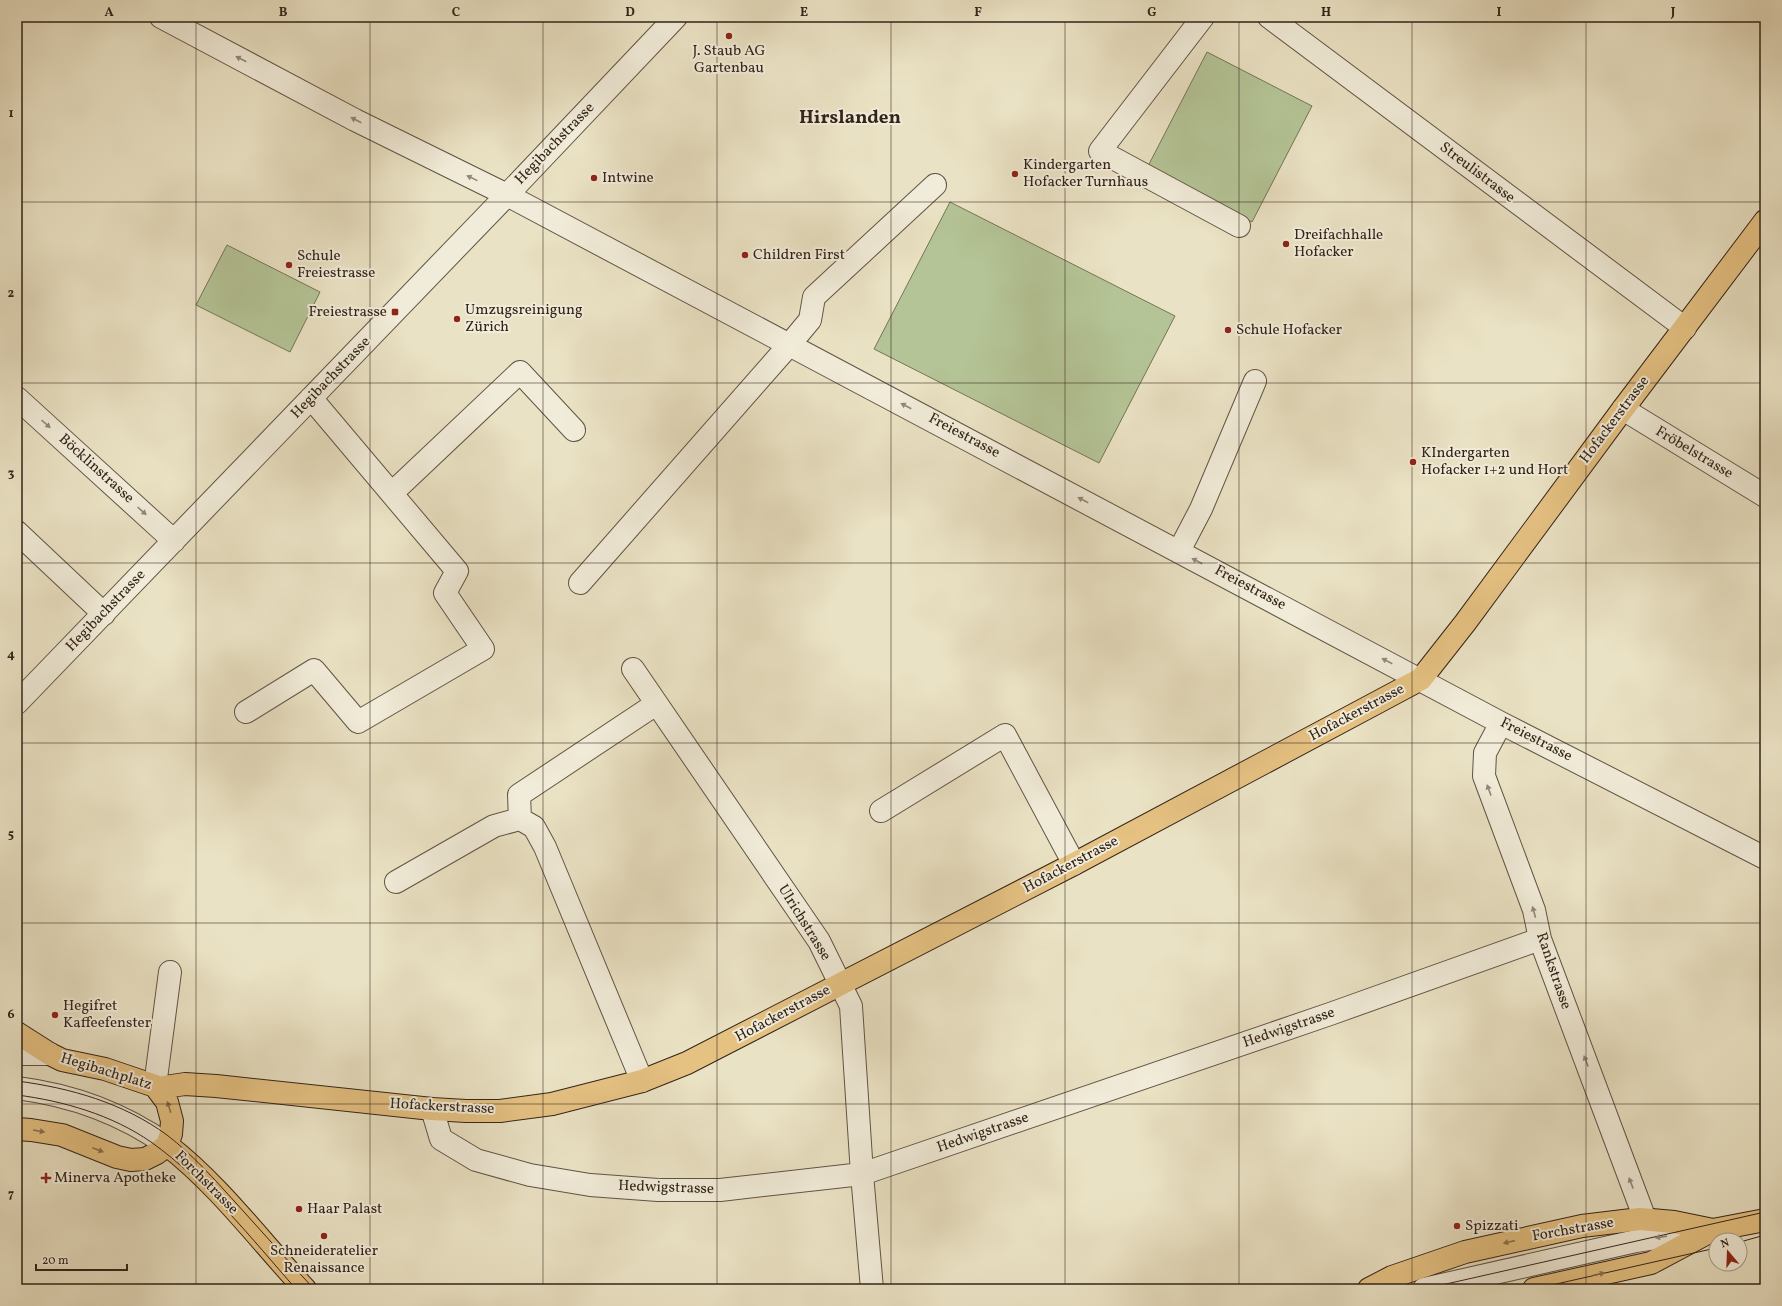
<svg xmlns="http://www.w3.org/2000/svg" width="1782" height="1306" viewBox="0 0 1782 1306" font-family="Vollkorn,serif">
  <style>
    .green { fill: #b4c496; stroke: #747458 }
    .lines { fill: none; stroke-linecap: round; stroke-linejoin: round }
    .minor-casing { stroke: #615344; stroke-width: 24 }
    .major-casing { stroke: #332319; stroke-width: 24 }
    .minor { stroke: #f1ecd9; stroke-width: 22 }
    .major { stroke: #e5c182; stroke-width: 22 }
    .tram { stroke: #332319; stroke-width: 1 }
    .oneway { fill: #928879 }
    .oneway2 { fill: #8c724e }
    .grid { fill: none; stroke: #332319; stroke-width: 1; stroke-opacity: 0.55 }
    .poi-dot { fill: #8f2418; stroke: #f1ecd9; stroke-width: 1.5 }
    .labels { text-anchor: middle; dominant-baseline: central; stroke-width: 4; stroke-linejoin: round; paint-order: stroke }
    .poi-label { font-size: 15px; fill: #332319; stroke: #f1ecd9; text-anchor: start }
    .street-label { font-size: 15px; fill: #332319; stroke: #f1ecd9 }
    .district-label { font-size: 19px; font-weight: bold; fill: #332319; stroke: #f1ecd9 }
    .neatline { fill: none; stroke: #332319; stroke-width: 1.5 }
    .grid-label { font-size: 13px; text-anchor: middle; font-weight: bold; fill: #332319 }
  </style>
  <rect width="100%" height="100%" fill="#eae2c4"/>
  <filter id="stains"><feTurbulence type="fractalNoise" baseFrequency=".005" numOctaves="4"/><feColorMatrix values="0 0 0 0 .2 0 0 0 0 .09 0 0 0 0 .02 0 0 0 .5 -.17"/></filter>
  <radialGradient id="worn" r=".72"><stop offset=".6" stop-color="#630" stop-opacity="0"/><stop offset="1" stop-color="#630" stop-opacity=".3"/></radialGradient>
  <!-- green -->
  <path class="green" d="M1207,52L1312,106L1252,222L1147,168Z
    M950,202L1175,316L1099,463L874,349Z
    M227,245L320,292L290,352L196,305Z"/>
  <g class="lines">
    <defs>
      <path id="minor" d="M161,17L355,120L507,195L1501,723L1765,858
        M1203,17L1100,151L1239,226
        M1269,17L1685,328
        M17,398L174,541
        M1623,409L1765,496
        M392,493L520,372L574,430
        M17,532L104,614
        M1179,551L1201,509L1255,381
        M580,583L790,344L810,320L814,297L935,185
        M633,669L819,941L851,1006L862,1174L872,1289
        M17,703L507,195L676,17
        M246,712L314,670L358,722L483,649L445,593L457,571L311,398
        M1501,723L1485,753L1484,776L1534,910L1540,939L1645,1219
        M881,811L1005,735L1074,864
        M520,819L519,795L656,704
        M396,882L494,826L520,819L534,827L545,847L642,1081
        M17,1054H50
        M155,1086L170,972
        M17,1088C72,1095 122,1113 167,1145
        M432,1109L441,1139L476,1160L530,1175L590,1185L658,1190H720L862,1174L1330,1014L1540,939
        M1424,1289L1636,1241L1710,1230"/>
      <path id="major" d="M17,1033L50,1054L62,1060L105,1069L155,1086L167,1102L172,1121L171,1134L167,1145L157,1153L145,1159L131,1160L117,1157L62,1135L31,1130L17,1129
        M158,1088L185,1084L216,1086L432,1109L466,1111H500L552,1104L642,1081L687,1063L1074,864L1378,702L1421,679L1465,623L1623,409L1765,221
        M167,1145C218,1184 261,1242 305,1289
        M1369,1289L1392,1277L1465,1252L1582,1226L1640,1219L1674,1222L1713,1230
        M1534,1289L1651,1263L1713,1230L1765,1220"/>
    </defs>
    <!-- minor casing -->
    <use href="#minor" class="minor-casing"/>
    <!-- major casing -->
    <use href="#major" class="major-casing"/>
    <!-- minor -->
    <use href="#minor" class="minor"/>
    <!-- major -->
    <use href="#major" class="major"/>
    <!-- tram -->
    <path class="tram" d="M17,1081C71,1088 123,1103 167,1135C193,1155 214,1179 236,1203C262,1232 288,1261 314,1289
      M17,1095C64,1101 112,1115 151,1142C207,1182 251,1238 296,1289
      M1740,1242L1765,1235
      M1424,1289L1765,1212
      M1534,1289L1716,1248"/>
  </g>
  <!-- one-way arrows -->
  <defs><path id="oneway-solid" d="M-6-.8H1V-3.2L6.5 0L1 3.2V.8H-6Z"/></defs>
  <g class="oneway">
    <use href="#oneway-solid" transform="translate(241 59) rotate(-153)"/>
    <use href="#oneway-solid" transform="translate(356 120) rotate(-153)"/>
    <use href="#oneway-solid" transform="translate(472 178) rotate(-154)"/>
    <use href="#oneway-solid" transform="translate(906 406) rotate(-152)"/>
    <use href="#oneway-solid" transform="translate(46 424) rotate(42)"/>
    <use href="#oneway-solid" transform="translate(1083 500) rotate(-152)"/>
    <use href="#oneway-solid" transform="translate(142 511) rotate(42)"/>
    <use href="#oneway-solid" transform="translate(1197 561) rotate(-152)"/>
    <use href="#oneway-solid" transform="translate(1387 661) rotate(-152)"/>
    <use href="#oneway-solid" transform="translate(1489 790) rotate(-110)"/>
    <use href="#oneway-solid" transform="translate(1534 912) rotate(-105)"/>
    <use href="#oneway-solid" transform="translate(1586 1061) rotate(-111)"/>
    <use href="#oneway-solid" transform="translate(1631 1183) rotate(-111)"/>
    <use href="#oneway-solid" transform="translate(1661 1237) rotate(172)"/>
  </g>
  <g class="oneway2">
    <use href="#oneway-solid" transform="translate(169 1107) rotate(-107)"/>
    <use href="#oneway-solid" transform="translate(39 1131) rotate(10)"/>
    <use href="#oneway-solid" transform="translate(98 1150) rotate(21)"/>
    <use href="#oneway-solid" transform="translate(1509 1242) rotate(167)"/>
    <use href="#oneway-solid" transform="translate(1599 1274) rotate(-13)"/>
  </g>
  <!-- grid -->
  <path class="grid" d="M196,17V1289M370,17V1289M543,17V1289M717,17V1289M891,17V1289M1065,17V1289M1239,17V1289M1412,17V1289M1586,17V1289M17,202H1765M17,383H1765M17,563H1765M17,743H1765M17,923H1765M17,1104H1765"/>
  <!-- markers -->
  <g class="poi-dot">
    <circle cx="729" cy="36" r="4"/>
    <circle cx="1015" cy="174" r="4"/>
    <circle cx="594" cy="178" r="4"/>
    <circle cx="1286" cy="244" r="4"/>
    <circle cx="745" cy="255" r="4"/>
    <circle cx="289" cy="265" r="4"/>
    <rect x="391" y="308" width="8" height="8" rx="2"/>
    <circle cx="457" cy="319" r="4"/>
    <circle cx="1228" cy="330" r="4"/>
    <circle cx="1413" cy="462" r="4"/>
    <circle cx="55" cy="1015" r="4"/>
    <path d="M44 1172h4v4h4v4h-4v4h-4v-4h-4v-4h4z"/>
    <circle cx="299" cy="1209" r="4"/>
    <circle cx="1457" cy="1226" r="4"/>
    <circle cx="324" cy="1236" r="4"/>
  </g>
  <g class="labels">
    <!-- poi labels -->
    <g class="poi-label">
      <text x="729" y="51" text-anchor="middle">J. Staub AG<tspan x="729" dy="17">Gartenbau</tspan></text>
      <text x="1023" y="165">Kindergarten<tspan x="1023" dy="17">Hofacker Turnhaus</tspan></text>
      <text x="602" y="178">Intwine</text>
      <text x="1294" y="235">Dreifachhalle<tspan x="1294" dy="17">Hofacker</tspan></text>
      <text x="753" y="255">Children First</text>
      <text x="297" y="256">Schule<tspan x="297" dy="17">Freiestrasse</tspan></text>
      <text x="465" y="310">Umzugsreinigung<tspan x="465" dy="17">Zürich</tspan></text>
      <text x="387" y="312" text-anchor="end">Freiestrasse</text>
      <text x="1236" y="330">Schule Hofacker</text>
      <text x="1421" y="453">KIndergarten<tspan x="1421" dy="17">Hofacker 1+2 und Hort</tspan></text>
      <text x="63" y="1006">Hegifret<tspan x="63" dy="17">Kaffeefenster</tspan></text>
      <text x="54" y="1178">Minerva Apotheke</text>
      <text x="307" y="1209">Haar Palast</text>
      <text x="1465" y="1226">Spizzati</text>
      <text x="324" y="1251" text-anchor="middle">Schneideratelier<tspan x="324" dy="17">Renaissance</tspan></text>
    </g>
    <!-- street labels -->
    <g class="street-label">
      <text transform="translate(555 144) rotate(-46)">Hegibachstrasse</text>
      <text transform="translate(1477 173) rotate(37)">Streulistrasse</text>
      <text transform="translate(331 378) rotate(-46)">Hegibachstrasse</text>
      <text transform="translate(1615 420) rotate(-53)">Hofackerstrasse</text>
      <text transform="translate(964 436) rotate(28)">Freiestrasse</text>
      <text transform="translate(1694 453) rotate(31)">Fröbelstrasse</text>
      <text transform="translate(96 469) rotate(42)">Böcklinstrasse</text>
      <text transform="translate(1250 588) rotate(28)">Freiestrasse</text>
      <text transform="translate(106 611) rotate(-46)">Hegibachstrasse</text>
      <text transform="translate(1357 713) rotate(-28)">Hofackerstrasse</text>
      <text transform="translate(1536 740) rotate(27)">Freiestrasse</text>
      <text transform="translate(1071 865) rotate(-28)">Hofackerstrasse</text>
      <text transform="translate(804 923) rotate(58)">Ulrichstrasse</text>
      <text transform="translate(1553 971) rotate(71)">Rankstrasse</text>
      <text transform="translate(783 1014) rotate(-28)">Hofackerstrasse</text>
      <text transform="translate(1289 1028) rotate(-19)">Hedwigstrasse</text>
      <text transform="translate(106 1072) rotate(17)">Hegibachplatz</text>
      <text transform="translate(442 1107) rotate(3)">Hofackerstrasse</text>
      <text transform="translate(983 1133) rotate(-19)">Hedwigstrasse</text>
      <text transform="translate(206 1183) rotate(45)">Forchstrasse</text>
      <text transform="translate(666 1188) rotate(2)">Hedwigstrasse</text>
      <text transform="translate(1573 1230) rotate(-10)">Forchstrasse</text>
    </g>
    <!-- district labels -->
    <g class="district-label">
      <text x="850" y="118">Hirslanden</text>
    </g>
  </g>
  <!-- margin -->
  <rect width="1782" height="1306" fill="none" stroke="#eae2c4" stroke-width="44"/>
  <!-- north arrow -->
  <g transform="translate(1728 1252) rotate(341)"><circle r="19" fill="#f1ecd9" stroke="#a59c8c"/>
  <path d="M0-3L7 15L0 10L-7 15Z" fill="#8f2418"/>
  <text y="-6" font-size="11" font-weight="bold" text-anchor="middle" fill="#332319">N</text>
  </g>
  <!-- scale -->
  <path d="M36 1264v6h91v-6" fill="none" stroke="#332319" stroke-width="2"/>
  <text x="42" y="1264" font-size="12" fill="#332319" stroke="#f1ecd9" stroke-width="3" paint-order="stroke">20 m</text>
  <rect x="22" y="22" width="1738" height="1262" class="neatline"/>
  <g class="grid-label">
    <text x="109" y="16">A</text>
    <text x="283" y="16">B</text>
    <text x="456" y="16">C</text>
    <text x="630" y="16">D</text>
    <text x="804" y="16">E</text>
    <text x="978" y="16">F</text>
    <text x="1152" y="16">G</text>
    <text x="1326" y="16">H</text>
    <text x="1499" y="16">I</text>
    <text x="1673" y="16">J</text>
    <text x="11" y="117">1</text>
    <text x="11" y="297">2</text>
    <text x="11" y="477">3</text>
    <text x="11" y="658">4</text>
    <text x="11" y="838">5</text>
    <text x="11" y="1018">6</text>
    <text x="11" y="1198">7</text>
  </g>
  <rect width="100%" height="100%" filter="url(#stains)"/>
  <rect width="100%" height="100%" fill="url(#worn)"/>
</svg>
